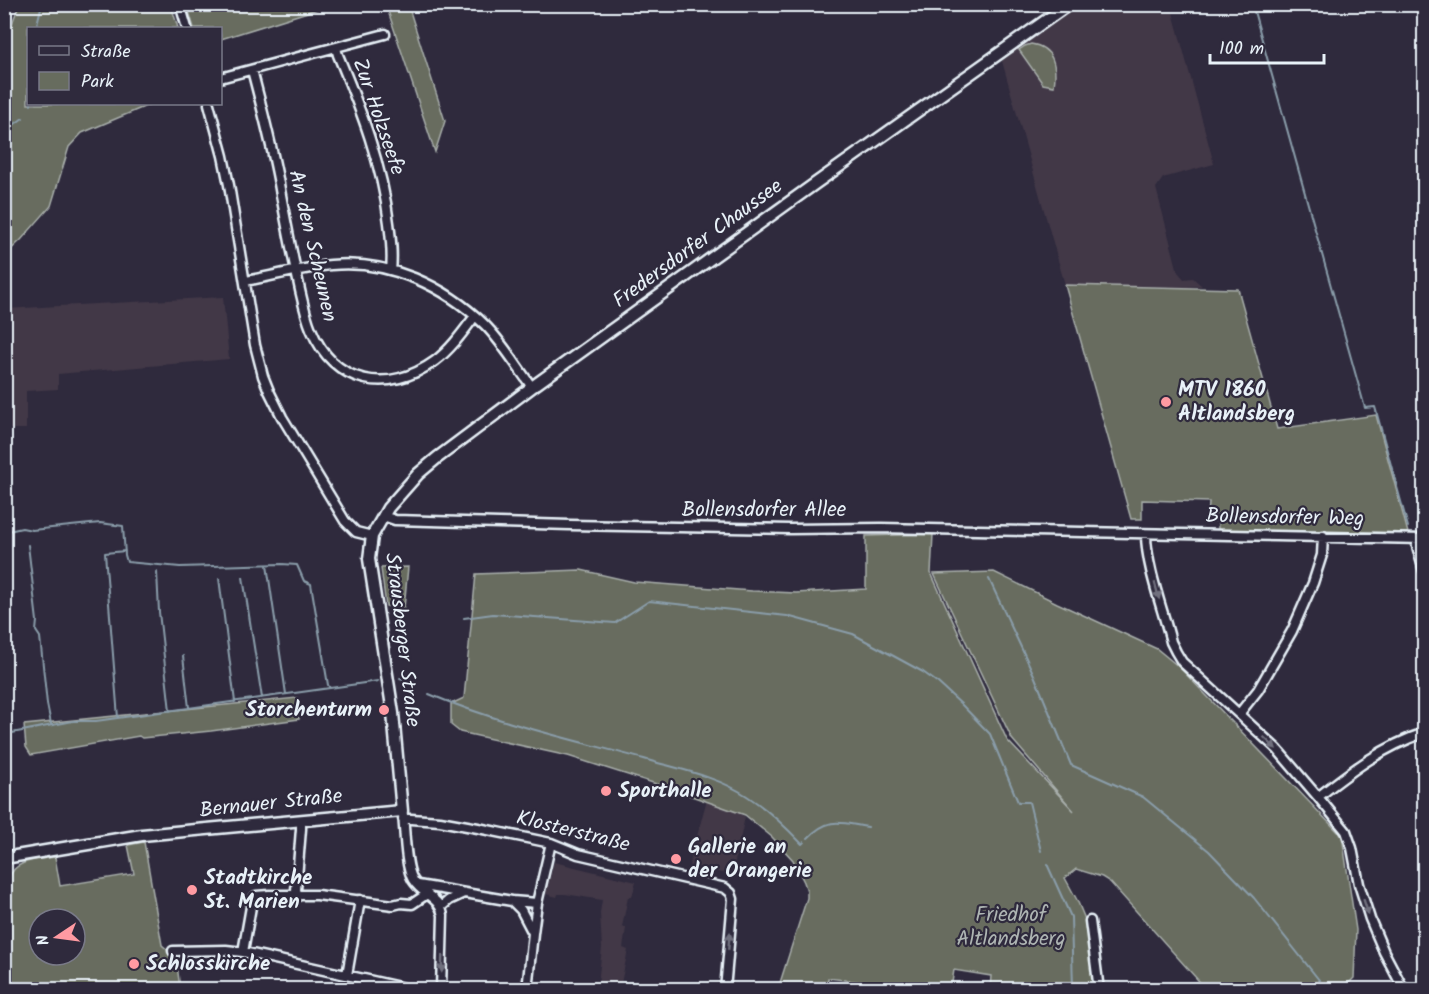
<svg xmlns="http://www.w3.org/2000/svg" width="1429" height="994" viewBox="0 0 1429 994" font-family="Kalam,sans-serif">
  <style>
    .built { fill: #423847 }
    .green { fill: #676c5e; stroke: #a8aeab; stroke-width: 1.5; fill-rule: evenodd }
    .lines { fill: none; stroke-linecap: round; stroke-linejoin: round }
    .stream { stroke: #8a9daa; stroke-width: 2 }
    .minor-casing { stroke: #e8f1f8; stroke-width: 13 }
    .major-casing { stroke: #e8f1f8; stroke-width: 15 }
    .minor { stroke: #2f2a3d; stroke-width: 8 }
    .major { stroke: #2f2a3d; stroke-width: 10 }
    .oneway { fill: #70707e }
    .poi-dot { fill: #ff9aa2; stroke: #2f2a3d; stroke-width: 2 }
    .labels { text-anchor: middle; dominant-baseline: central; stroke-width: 4.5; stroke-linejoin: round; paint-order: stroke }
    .street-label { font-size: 21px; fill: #e8f1f8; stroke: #2f2a3d }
    .poi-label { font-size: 21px; font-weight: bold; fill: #e8f1f8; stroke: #2f2a3d; text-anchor: start }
    .park-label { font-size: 21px; fill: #aeb5b3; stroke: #2f2a3d }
  </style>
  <rect width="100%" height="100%" fill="#2f2a3d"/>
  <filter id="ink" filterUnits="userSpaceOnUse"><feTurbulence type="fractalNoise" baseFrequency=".0167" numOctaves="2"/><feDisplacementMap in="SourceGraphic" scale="12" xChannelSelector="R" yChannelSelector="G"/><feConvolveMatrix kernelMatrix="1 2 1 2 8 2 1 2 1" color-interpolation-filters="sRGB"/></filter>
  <g filter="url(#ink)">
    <!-- built -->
    <path class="built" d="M1076,5H1171L1214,164L1163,178L1156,188L1178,272L1184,279L1193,278L1202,286L1173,288L1065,285L1002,61Z
      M223,297L229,359L58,374V389L26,391V429H5V309Z
      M707,799L723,803L745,817L732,875L689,866Z
      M554,862L636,882L632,897H628L622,927L626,928L623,948L628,950L620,988L598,984L602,948L600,913L602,900L565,894H558L557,897L546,894Z"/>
    <!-- green -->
    <path class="green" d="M19,5H171L178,28H28V104H151L82,133L69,147L51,206L21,240L5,255V42Z
      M187,5V4L330,5L221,39L220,28H194Z
      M386,5H408L445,121L435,152Z
      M1031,44C1054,47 1057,67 1054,86L1043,84L1019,50L1025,46Z
      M1065,285L1238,289L1277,429L1376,415L1408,533L1218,530V521L1208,520L1209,502L1142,500V519H1131Z
      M933,534L931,573L1007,740L1074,811L1012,739L934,574L994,572L1057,603L1157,649L1179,667L1342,836L1356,930L1354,978L1343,989H1206L1110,882L1102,877L1076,869L1065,878L1077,900L1087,924L1096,989H990L991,976L954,970L951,989H899L861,982L828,978L826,989H778L807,898V891L804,882L793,860L772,837L745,815L669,788L568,756L460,732L451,725V704L464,698L476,574L581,570L634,582L752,591L796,593L866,589V536Z
      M408,567L404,608L386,606L381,568Z
      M297,698L299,719L211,731L142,738L139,736L31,755L26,747L24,725Z
      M144,842L162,945L176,957L180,989L5,990L9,879C14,859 38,860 55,857L60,886L134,874L128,845ZM39,919H75V955H39Z"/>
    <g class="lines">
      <!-- stream -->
      <path class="stream" d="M1252,4L1365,408L1375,407L1408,527
        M36,28L42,4
        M31,105V104
        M4,132L23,118
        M4,532L22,528L32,530L100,523L123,526L125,555L127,562L180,567L282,564L297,565L304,581L311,584L328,685L330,688L378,681
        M28,545L37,621L36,631L40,637L47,704L51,724
        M267,565L286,694
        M157,572L159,612L170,711
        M243,577L262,698
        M219,578L235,702
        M989,579L1034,675L1071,765L1143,797L1209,851L1254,898L1327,990
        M464,618L493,614L615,623L649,601L787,616L853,634L923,672L938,683L961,704L990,734L1018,802H1029L1041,851
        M183,656L189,708
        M400,678L416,683
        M429,694C498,723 571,739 644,759C678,769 717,776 747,796C767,809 786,827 802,844L804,842
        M118,718L105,553L125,551
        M4,731L12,733L73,721H96L330,688
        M808,838C829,816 841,823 868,827
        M1047,864L1071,917L1073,988"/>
      <defs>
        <path id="minor" d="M180,4L187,28
          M336,48L338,55C361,110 382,164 389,223C391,239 393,254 391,270
          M252,70C263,112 274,153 281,195C287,227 293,258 300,290C303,303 306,317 311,329C334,385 388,395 435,361C451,349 463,332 475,316
          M220,78L385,34
          M209,104L223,156L229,185L255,345L263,376L269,391L282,417L345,521L356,532L372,536
          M245,281C273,276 302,268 331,265C388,259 445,286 485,325C503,343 517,367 532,387
          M383,516L395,520L570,525L790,529L881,528L1424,539
          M1146,534C1146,566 1163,610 1171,642L1176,652L1182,662L1277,749L1318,797L1346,831L1352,848L1359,884L1370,919L1384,952L1404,990
          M1417,539V546L1424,571
          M1239,714L1258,690L1292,631L1313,583L1322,555L1323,536
          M1318,797C1351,771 1384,746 1424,733
          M403,815C405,832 405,866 413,880C423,896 439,896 443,915L441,990
          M403,819H411L440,821L478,828L551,843L578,854L725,888L731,893L733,899L725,990
          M418,885L512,901L521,910L533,933L527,990
          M298,896L296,890L301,829V821
          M512,901L537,903
          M441,907L449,900L464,893
          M1090,921L1099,990
          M533,933L537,903L551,843
          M173,951L226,950L243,952L413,990
          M243,952L252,901L256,896L269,895H317L393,905L401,903L412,904L427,894
          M347,975L360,900"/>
        <path id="major" d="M4,858L142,835L402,811L393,713L369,559L372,536L388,508L418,474L437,458L532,387L816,183L1069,4"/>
      </defs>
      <!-- minor casing -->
      <use href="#minor" class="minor-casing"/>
      <!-- major casing -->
      <use href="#major" class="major-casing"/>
      <!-- minor -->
      <use href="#minor" class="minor"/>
      <!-- major -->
      <use href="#major" class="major"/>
    </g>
    <!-- one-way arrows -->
    <defs><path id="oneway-solid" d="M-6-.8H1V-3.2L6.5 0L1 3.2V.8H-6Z" transform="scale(1.5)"/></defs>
    <g class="oneway">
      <use href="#oneway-solid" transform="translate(1157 591) rotate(75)"/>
      <use href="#oneway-solid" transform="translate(1270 743) rotate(44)"/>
      <use href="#oneway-solid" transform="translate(1366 907) rotate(72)"/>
      <use href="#oneway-solid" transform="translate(729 941) rotate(-85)"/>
      <use href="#oneway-solid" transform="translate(442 964) rotate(92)"/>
    </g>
  </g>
  <!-- markers -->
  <g class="poi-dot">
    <circle cx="1166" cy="402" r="6"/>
    <circle cx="384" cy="710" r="6"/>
    <circle cx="606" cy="791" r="6"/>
    <circle cx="676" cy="859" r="6"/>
    <circle cx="192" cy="890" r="6"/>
    <circle cx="134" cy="964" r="6"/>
  </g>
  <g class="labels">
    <!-- street labels -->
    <g class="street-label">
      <text transform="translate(378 117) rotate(71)">Zur Holzseefe</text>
      <text transform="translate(698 244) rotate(-36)">Fredersdorfer Chaussee</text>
      <text transform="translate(312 246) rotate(77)">An den Scheunen</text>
      <text x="764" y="510">Bollensdorfer Allee</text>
      <text transform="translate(1285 518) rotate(1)">Bollensdorfer Weg</text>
      <text transform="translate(402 640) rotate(83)">Strausberger Straße</text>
      <text transform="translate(271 804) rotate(-6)">Bernauer Straße</text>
      <text transform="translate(573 832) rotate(14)">Klosterstraße</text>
    </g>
    <!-- poi labels -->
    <g class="poi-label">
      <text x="1178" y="390">MTV 1860<tspan x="1178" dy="24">Altlandsberg</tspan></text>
      <text x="372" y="710" text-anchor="end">Storchenturm</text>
      <text x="618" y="791">Sporthalle</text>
      <text x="688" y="847">Gallerie an<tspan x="688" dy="24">der Orangerie</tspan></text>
      <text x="204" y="878">Stadtkirche<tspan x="204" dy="24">St. Marien</tspan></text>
      <text x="146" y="964">Schlosskirche</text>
    </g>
    <!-- park labels -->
    <g class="park-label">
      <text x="1011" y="915">Friedhof<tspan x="1011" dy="24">Altlandsberg</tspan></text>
    </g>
  </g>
  <!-- margin -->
  <rect width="1429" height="994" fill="none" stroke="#2f2a3d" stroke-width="24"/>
  <rect x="12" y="12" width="1405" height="970" fill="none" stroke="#e8f1f8" stroke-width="2" filter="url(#ink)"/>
  <!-- legend -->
  <rect x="27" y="27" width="195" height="78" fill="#2f2a3d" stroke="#797a88" stroke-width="1.5"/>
  <rect x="39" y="46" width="30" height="9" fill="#2f2a3d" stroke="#797a88" stroke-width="1.5"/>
  <text x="81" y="57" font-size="18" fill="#e8f1f8">Straße</text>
  <rect x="39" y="72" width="30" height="18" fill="#676c5e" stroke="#797a88" stroke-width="1.5"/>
  <text x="81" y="87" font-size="18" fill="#e8f1f8">Park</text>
  <!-- north arrow -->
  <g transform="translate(57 937) rotate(257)"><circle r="28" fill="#2f2a3d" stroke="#797a88" stroke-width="1.5"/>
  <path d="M0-4.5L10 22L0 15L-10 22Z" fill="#ff9aa2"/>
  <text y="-9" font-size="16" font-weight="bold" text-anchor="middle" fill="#e8f1f8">N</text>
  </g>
  <!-- scale -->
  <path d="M1210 54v9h114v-9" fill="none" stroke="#e8f1f8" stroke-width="3"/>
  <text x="1219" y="54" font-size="18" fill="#e8f1f8" stroke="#2f2a3d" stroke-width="4.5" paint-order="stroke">100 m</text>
</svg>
